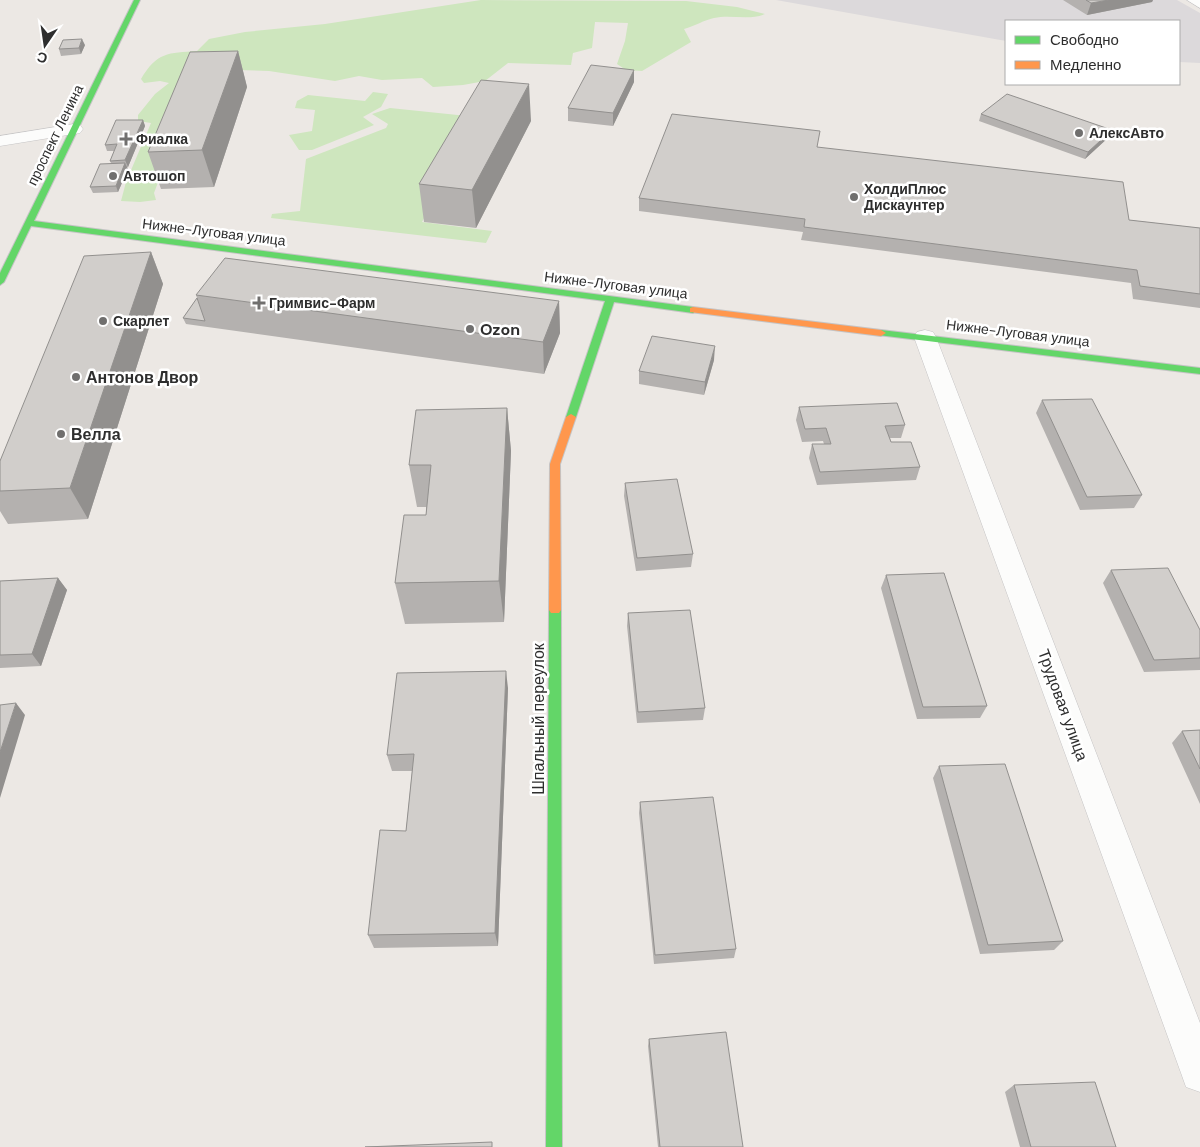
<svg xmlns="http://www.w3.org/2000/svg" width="1200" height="1147" viewBox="0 0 1200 1147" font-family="'DM Sans',sans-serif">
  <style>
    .industrial { fill: #dcd9db }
    .green { fill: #cee6be }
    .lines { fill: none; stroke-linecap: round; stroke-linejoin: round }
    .street-casing { stroke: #c5c4c5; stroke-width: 1 }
    .fast-casing { stroke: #c5c4c5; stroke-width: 2 }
    .slow-casing { stroke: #c5c4c5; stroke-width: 2 }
    .street { fill: #fcfcfb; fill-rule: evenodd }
    .fast { fill: #63d668; fill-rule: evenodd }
    .slow { fill: #ff974d; fill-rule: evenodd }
    .wall { fill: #b4b1af }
    .shaded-wall { fill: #92908e }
    .building { fill: #d1cecb; stroke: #92908e }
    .poi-dot { fill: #706f6e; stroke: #fff; stroke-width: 2 }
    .labels { text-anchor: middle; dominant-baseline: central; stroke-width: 5; stroke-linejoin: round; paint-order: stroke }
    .far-poi-label { font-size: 14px; font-weight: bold; fill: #2e2e2e; stroke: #fff; text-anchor: start }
    .far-street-label { font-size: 14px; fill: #2e2e2e; stroke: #fff }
    .poi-label { font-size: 16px; font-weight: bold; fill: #2e2e2e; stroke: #fff; text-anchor: start }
    .street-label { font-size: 16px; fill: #2e2e2e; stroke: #fff }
  </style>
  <rect width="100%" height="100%" fill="#ece8e4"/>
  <!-- industrial -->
  <path class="industrial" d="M776,0H1177L1200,13V63L1179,62V21H1006V41Z"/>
  <!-- green -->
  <path class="green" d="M481,0L686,1L737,7L765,14C748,21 731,14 714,18C704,20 695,26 684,29L691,42L642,71L626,70L617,64L625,41L628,23L595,22L592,48L573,53L571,65L508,63L485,81L463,85L433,87L422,78L382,80L359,76L335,81L269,71L237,70L188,103L154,193L156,200L140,202L121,201L126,182L151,123L138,121V115L155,94L169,83L160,81L144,83L141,79C157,52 168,53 197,51L209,39L245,32L325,24Z
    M373,92L388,94L381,107L363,117L374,125L312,150H299L289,135L312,131L315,110L295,108L297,101L308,95L365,101Z
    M390,108L477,117L422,222L492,231L486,243L271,218L272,214L300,211L306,159L386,128L388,124L372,114Z"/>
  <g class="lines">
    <defs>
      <path id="street" d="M1187,0H1200V8Z
        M74,124L80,125L83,129L80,133L0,146V136Z
        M925,330L933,332L936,337L1200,1023V1092L1186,1087L1181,1073L914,337L917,332Z"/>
      <path id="fast" d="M134,0H140L34,221L693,307L697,310L693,313L614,302L576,417L571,420L566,417L605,301L31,226L4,282L0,285V273Z
        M881,330L1200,368V374L878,335L876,333Z
        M555,605L559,607L561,610L562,1147H546L549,610L551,607Z"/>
      <path id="slow" d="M693,307L881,330L886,333L881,336L690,312V308Z
        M571,414L576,417L560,464L561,610L559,613H551L549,610L550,464L566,417Z"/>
    </defs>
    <!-- street casing -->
    <use href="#street" class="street-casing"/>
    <!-- fast casing -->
    <use href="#fast" class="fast-casing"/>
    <!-- slow casing -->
    <use href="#slow" class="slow-casing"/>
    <!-- street -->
    <use href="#street" class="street"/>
    <!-- fast -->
    <use href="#fast" class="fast"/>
    <!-- slow -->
    <use href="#slow" class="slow"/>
  </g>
  <!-- wall -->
  <path class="wall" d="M1063,0H1153L1152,2L1087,15Z
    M85,45L81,54L61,56L59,49Z
    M238,51L247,87L214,187L161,189L148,152Z
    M634,70V82L613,126L568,121V108Z
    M981,114L1112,130L1110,136L1085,159L979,121Z
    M143,120L145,126L128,167H127L128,169L118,192L93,193L90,187L111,163L110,161L114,151H107L105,145Z
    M531,121L476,228L424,222L419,184Z
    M817,147L1129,220L1200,228V308L1133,299L1131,283L801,240L803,232L639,211V198Z
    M151,252L163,284L88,519L8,524L0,511V461Z
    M196,295L559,301L560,333L544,374L186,324L183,318L197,298Z
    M714,360L704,395L639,384V371Z
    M1042,400L1142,495L1134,508L1080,510L1036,413Z
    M799,407L905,425L901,438H890L891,442L920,467L916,480L817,485L809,458L812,444H824L823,441L802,442L796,420Z
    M507,408L511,451L504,622L405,624L395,583L426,515V507H417L409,465Z
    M625,483L693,554L691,567L636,571L624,496Z
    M1111,570L1200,630V670L1144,672L1103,583Z
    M886,575L987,706L980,718L917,719L881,588Z
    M58,578L67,590L41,666L0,668V581Z
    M628,613L705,708L703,720L637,723L627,626Z
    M508,688L498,946L374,948L368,935L406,831L412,771H392L387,755Z
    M1200,730V804L1172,743L1182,731Z
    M939,766L1063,941L1054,950L980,954L933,778Z
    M640,802L736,949L734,958L654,964L639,813Z
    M649,1039L743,1147H658L648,1046Z
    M1014,1085L1116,1147H1020L1005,1092Z"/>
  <!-- shaded-wall -->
  <path class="shaded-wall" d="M1109,0H1153L1152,2L1087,15L1091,3Z
    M82,39L85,45L81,54L79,48Z
    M238,51L247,87L214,187L202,150Z
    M634,70V82L613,126V113Z
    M529,84L531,121L476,228L472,190Z
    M143,120L145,126L128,167L125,160Z
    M1112,130L1110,136L1085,159L1088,152Z
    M125,163L128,169L118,192L116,186Z
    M151,252L163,284L88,519L70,488Z
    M559,301L560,333L544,374L543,342Z
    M715,346L714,360L704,395L705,382Z
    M507,408L511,451L504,622L499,581Z
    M58,578L67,590L41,666L32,654Z
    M506,671L508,688L498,946L495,933Z
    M16,703L25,715L0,798V752Z"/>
  <!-- building -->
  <path class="building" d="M1086,0H1109L1091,3Z
    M82,39L79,48L59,49L63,40Z
    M238,51L202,150L148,152L190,52Z
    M591,65L634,70L613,113L568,108Z
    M481,80L529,84L472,190L419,184Z
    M1007,94L1112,130L1088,152L981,114Z
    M672,114L820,131L817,147L1123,182L1129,220L1200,228V294L1140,286L1137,270L804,227L805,219L639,198Z
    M116,120H143L125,160L110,161L117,144L105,145Z
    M125,163L116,186L90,187L100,164Z
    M151,252L70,488L0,491V461L84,256Z
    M225,258L559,301L543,342L196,295Z
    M197,298L205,321L183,318Z
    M652,336L715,346L705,382L639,371Z
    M1092,399L1142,495L1087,497L1042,400Z
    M897,403L905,425L885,426L891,442H911L920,467L820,472L812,444H831L826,428L805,429L799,407Z
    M507,408L499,581L395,583L404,515H426L431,465H409L416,410Z
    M677,479L693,554L637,558L625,483Z
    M1168,568L1200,630V658L1154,660L1111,570Z
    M944,573L987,706L923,707L886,575Z
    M58,578L32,654L0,655V581Z
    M690,610L705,708L638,712L628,613Z
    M506,671L495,933L368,935L380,830L406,831L414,754L387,755L397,673Z
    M16,703L0,752V705Z
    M1200,730V769L1182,731Z
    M1005,764L1063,941L988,945L939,766Z
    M713,797L736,949L655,955L640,802Z
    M726,1032L743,1147H660L649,1039Z
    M1095,1082L1116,1147H1031L1014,1085Z
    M492,1142V1147H365Z"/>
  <!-- markers -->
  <g class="poi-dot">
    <circle cx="1079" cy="133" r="5"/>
    <path d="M123.5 131.5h5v5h5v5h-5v5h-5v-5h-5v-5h5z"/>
    <circle cx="113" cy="176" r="5"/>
    <circle cx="854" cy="197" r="5"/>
    <path d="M256.5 295.5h5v5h5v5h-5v5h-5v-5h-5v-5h5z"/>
    <circle cx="103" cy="321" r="5"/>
    <circle cx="470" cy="329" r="5"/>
    <circle cx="76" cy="377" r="5"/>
    <circle cx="61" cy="434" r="5"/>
  </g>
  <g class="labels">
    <!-- far-poi labels -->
    <g class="far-poi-label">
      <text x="1089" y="133">АлексАвто</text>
      <text x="136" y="139">Фиалка</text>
      <text x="123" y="176">Автошоп</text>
      <text x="864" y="189">ХолдиПлюс<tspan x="864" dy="16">Дискаунтер</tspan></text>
      <text x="269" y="303">Гримвис-Фарм</text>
      <text x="113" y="321">Скарлет</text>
    </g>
    <!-- far-street labels -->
    <g class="far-street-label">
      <text transform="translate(55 135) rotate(-64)">проспект Ленина</text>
      <text transform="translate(214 232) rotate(7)">Нижне-Луговая улица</text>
      <text transform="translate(616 285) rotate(7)">Нижне-Луговая улица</text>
      <text transform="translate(1018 333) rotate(7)">Нижне-Луговая улица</text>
    </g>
    <!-- poi labels -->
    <g class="poi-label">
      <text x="480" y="329">Ozon</text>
      <text x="86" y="377">Антонов Двор</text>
      <text x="71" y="434">Велла</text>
    </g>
    <!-- street labels -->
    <g class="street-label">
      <text transform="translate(1063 705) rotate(70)">Трудовая улица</text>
      <text transform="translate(538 719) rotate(-90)">Шпальный переулок</text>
    </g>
  </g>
  <!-- legend -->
  <rect x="1005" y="20" width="175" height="65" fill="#ffffff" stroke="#ababab"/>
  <rect x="1015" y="36" width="25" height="8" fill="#63d668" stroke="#ababab"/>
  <text x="1050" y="45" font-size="15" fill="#2e2e2e">Свободно</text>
  <rect x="1015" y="61" width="25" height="8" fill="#ff974d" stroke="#ababab"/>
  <text x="1050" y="70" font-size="15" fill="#2e2e2e">Медленно</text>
  <!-- north arrow -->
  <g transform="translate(45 45) rotate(193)" stroke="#ffffff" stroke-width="4" paint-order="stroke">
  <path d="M0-4L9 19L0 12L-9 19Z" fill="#2e2e2e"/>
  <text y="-8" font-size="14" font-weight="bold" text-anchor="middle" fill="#2e2e2e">С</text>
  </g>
</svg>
